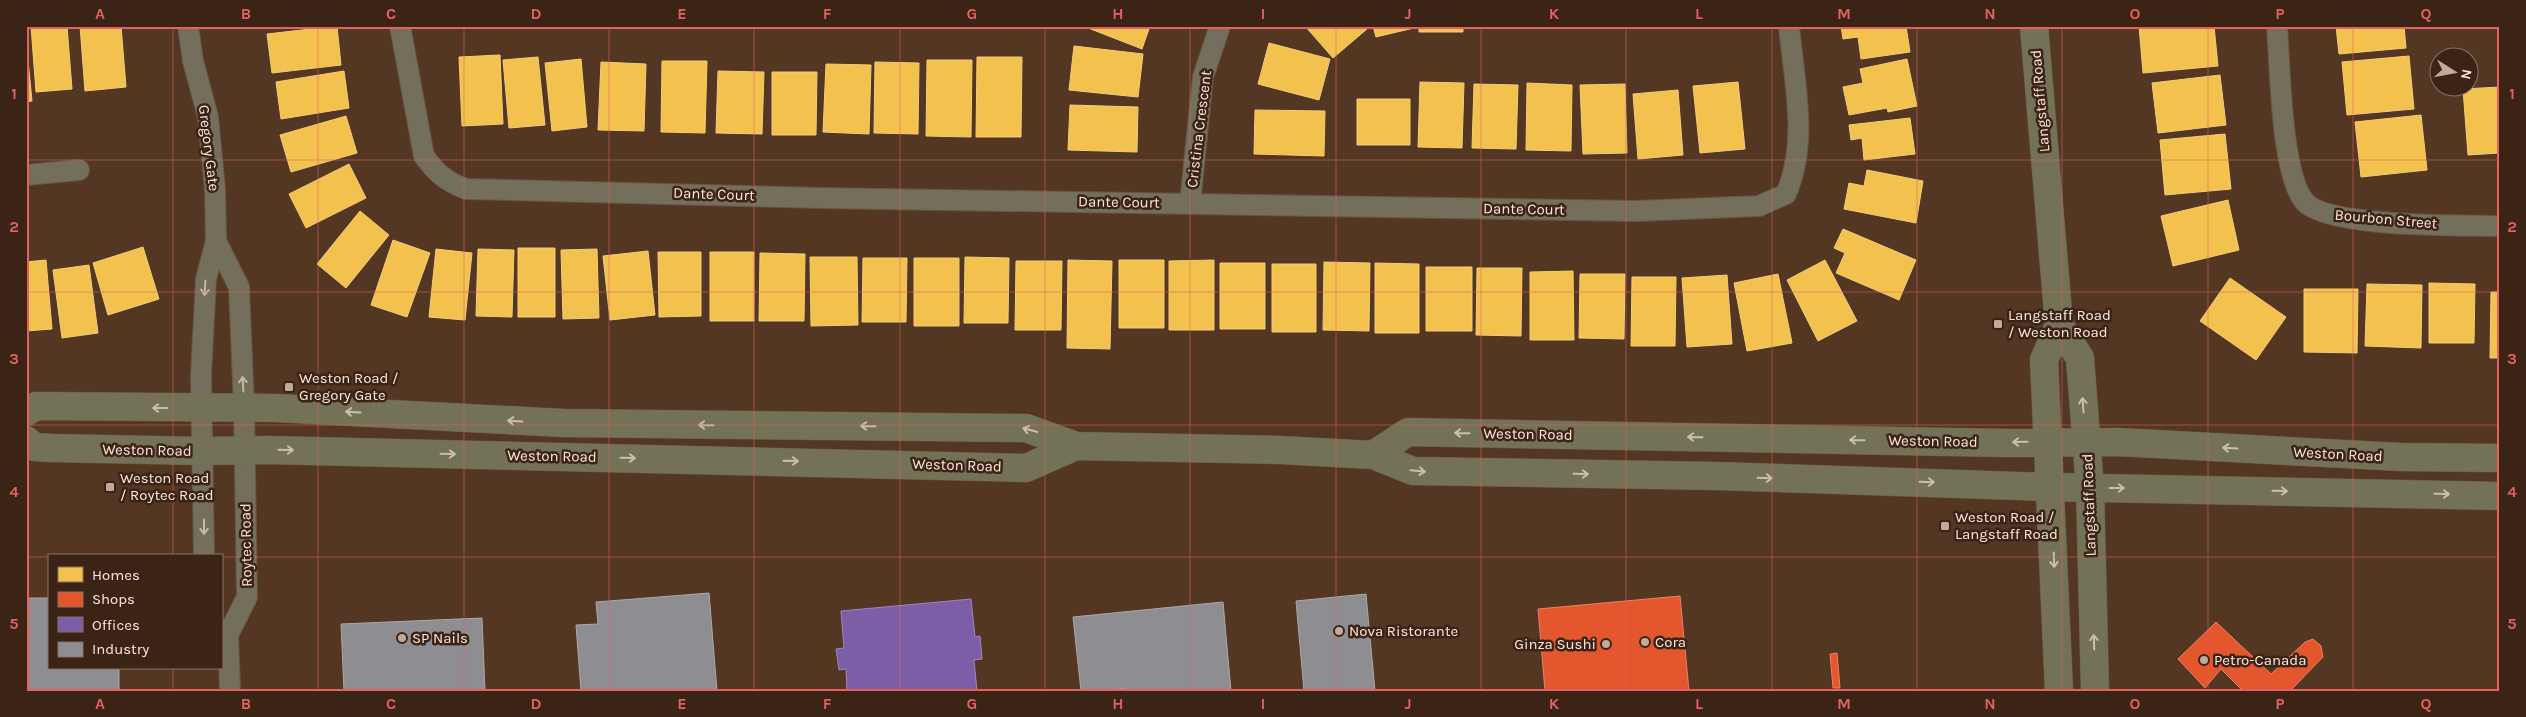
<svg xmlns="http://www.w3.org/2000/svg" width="2526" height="717" viewBox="0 0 2526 717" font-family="Karla,sans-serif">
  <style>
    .homes { fill: #f2c14e; stroke: #f5cd79 }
    .shops { fill: #e4572e; stroke: #eb8262 }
    .offices { fill: #7b5ea7; stroke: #a287b7 }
    .industry { fill: #8d8d92; stroke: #aea8a8 }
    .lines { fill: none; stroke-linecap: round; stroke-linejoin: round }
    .minor-casing { stroke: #6a5444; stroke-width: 22 }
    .secondary-casing { stroke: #6a5444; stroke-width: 29 }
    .minor { stroke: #736f5a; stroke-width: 20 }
    .secondary { stroke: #737156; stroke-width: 28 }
    .oneway { stroke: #c5b8a9 }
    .oneway2 { stroke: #ccbeae }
    .grid { fill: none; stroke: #e1625e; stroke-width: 1; stroke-opacity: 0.55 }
    .poi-dot { fill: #c1aa9c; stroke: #3b2415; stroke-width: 2 }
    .labels { text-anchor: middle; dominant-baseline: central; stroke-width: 5; stroke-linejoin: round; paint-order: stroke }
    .street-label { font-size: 15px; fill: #fce8dd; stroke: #3b2415 }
    .poi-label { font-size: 15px; fill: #fce8dd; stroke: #3b2415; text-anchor: start }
    .neatline { fill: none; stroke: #e1625e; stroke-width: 2 }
    .grid-label { font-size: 16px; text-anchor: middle; font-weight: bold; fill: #e1625e }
  </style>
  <rect width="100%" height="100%" fill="#533722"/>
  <!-- homes -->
  <path class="homes" d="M31,26H67L72,89L36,92Z
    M80,26H121L126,87L85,91Z
    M337,26L341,65L272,73L267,34Z
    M1083,26H1150L1142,49Z
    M1305,26H1364L1367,29L1333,58Z
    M1373,26H1418V27L1376,37Z
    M1419,26H1463V32H1419Z
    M1841,26H1906L1910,52L1861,59L1858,37L1843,39Z
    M2139,26H2214L2218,66L2143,73Z
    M2336,26H2404L2406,48L2339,54Z
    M26,40L32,101L26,102Z
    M1269,43L1330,59L1319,100L1258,84Z
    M1074,46L1143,54L1138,97L1069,90Z
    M500,55L503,124L462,126L459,57Z
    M2409,56L2414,109L2347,115L2342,62Z
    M538,57L545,125L509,128L503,60Z
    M977,57H1022L1021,137H976Z
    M581,59L587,127L552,131L545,63Z
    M1907,59L1917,106L1888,112L1887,108L1849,115L1843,87L1863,83L1860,69Z
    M927,60H972L971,137L926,136Z
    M662,61H707L705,133L661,132Z
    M601,62L646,64L644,131L598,130Z
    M875,62L919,63L918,134L874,133Z
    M826,64L871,65L869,134L823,132Z
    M344,71L349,108L281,119L276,82Z
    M718,71L764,72L762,134L716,133Z
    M772,72H817L816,135H772Z
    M2220,75L2226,125L2158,133L2152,83Z
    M1420,82L1464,83L1462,148L1418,147Z
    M1738,82L1745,149L1700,153L1693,86Z
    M1527,83L1572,85L1571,151L1526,150Z
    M1474,84L1518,85L1516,149L1472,148Z
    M1625,84L1627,153L1583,154L1580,85Z
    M2500,87V153L2468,155L2463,89Z
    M1678,90L1683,155L1638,159L1633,94Z
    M1357,99H1410V145H1357Z
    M1070,105L1138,107L1137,152L1068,150Z
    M1255,110L1325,111L1324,156L1254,154Z
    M2421,115L2427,170L2361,177L2355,122Z
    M346,116L357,153L291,172L280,135Z
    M1910,118L1915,154L1864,160L1862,138L1851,140L1849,125Z
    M2225,134L2231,189L2165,195L2160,140Z
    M349,164L366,198L306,228L289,194Z
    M1867,170L1923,181L1916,223L1844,209L1849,183L1864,186Z
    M2228,200L2239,250L2173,266L2161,216Z
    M360,211L389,235L346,288L317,264Z
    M1843,229L1916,260L1899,300L1836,273L1845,253L1834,248Z
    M393,240L430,253L407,317L371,305Z
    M143,247L159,299L108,315L93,263Z
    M518,248H555V317H518Z
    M436,249L472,253L465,320L429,317Z
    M478,249L514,250L512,317L476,316Z
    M597,249L599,318L563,319L561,250Z
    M648,251L655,315L610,320L603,256Z
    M658,252H701V316L659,317Z
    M710,252H754V321H710Z
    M760,253L805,254L804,321H759Z
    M810,257H857L858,325L811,326Z
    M965,257L1009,258L1008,323H964Z
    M863,258H907L906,322H862Z
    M914,258H959V326H914Z
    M46,260L52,329L26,331V262Z
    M1068,260L1112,261L1110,349L1067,348Z
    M1119,260H1164V328H1119Z
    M1214,260V330H1169V261Z
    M1825,260L1857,321L1818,341L1787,280Z
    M1016,261H1062L1061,330H1015Z
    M1324,262L1370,263L1369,331L1323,330Z
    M1220,263H1265V329H1220Z
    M1375,263L1419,264V333H1375Z
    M1272,264H1316V332H1272Z
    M89,265L98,333L62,338L53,270Z
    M1426,267H1472V331H1426Z
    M1477,268H1522L1521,336L1476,335Z
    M1573,271L1574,340H1530V272Z
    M1580,274H1625L1624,339L1579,338Z
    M1778,274L1792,343L1747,351L1734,283Z
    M1727,275L1732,344L1687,347L1682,278Z
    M1632,277H1676L1675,346H1631Z
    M2230,278L2286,317L2256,360L2200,321Z
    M2429,283L2475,284L2474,343H2429Z
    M2367,284L2422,285L2421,348L2365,346Z
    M2304,289H2358L2357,353L2304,352Z
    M2491,292H2500V358H2490Z"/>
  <!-- shops -->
  <path class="shops" d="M1680,596L1689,691H1545L1538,609Z
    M2216,622L2271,674L2305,642L2313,639L2321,646L2323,657L2290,691H2243L2221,669L2205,688L2178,659Z
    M1837,653L1840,688H1833L1830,654Z"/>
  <!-- offices -->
  <path class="offices" d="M971,599L975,637L980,636L982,659L974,660L977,691H847L846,669L839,670L836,649L844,648L841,611Z"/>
  <!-- industry -->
  <path class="industry" d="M709,593L717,691H581L576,625L598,624L596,602Z
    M1366,594L1375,691H1304L1296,601Z
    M26,598H49V668H119V691H26Z
    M1223,602L1231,691H1127L1126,688L1108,691H1081L1073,617Z
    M482,618L485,691H344L341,624Z"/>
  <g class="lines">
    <defs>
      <path id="minor" d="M188,26L193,61L208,117L215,189L216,241L206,279L201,375L204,556
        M400,26L424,156C436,173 447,182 466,189L821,198L1636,211L1759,206L1786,194C1809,141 1794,82 1789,26
        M2277,26C2280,66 2281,172 2304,201C2325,228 2463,225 2500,226
        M26,175L79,170
        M1190,203L1203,77L1220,26
        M216,241L239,287L244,407L247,597L228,635L230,691"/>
      <path id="secondary" d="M2034,26L2059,325L2044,360L2059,691
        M2059,325L2080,358L2090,488L2095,691
        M26,412L36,406L276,408L563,423L1026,428L1076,446L1280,450L1373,455L1413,471L1716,476L2051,487L2500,496
        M26,440L34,447L52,448L202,451L269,450L1026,468L1076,446
        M1373,455L1408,432L2005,443L2118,442L2401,457L2500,458"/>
    </defs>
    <!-- minor casing -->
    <use href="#minor" class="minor-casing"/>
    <!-- secondary casing -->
    <use href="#secondary" class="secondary-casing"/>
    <!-- minor -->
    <use href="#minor" class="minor"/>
    <!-- secondary -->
    <use href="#secondary" class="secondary"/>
  </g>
  <!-- one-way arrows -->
  <defs><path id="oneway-shaft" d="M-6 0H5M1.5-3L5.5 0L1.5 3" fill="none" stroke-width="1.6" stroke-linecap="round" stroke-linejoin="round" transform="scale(1.25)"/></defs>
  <g class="oneway">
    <use href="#oneway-shaft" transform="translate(205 288) rotate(93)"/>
    <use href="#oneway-shaft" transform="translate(243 384) rotate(-93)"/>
    <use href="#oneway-shaft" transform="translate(204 527) rotate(90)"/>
  </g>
  <g class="oneway2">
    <use href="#oneway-shaft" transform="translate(2083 405) rotate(-94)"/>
    <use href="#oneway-shaft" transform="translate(160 408) rotate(-180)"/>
    <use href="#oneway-shaft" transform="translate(353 412) rotate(-177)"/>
    <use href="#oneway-shaft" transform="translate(515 421) rotate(-177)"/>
    <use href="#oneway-shaft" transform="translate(706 425) rotate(-179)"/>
    <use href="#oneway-shaft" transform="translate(868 426) rotate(-179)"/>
    <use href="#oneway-shaft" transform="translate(1030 430) rotate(-164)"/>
    <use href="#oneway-shaft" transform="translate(1462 433) rotate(-179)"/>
    <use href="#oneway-shaft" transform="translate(1695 437) rotate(-179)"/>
    <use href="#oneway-shaft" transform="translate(1857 440) rotate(-179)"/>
    <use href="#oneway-shaft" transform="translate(2020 442) rotate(179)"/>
    <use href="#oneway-shaft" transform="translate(2230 448) rotate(-177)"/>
    <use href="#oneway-shaft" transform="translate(286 450) rotate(1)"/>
    <use href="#oneway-shaft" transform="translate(448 454) rotate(1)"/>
    <use href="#oneway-shaft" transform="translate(628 458) rotate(1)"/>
    <use href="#oneway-shaft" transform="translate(791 461) rotate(1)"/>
    <use href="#oneway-shaft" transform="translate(1418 471) rotate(5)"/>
    <use href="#oneway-shaft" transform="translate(1581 474) rotate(1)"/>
    <use href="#oneway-shaft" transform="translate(1765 478) rotate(2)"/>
    <use href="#oneway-shaft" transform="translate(1927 482) rotate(2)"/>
    <use href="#oneway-shaft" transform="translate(2117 488)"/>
    <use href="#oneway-shaft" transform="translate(2280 491) rotate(1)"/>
    <use href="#oneway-shaft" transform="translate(2442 494) rotate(1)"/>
    <use href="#oneway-shaft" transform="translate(2054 560) rotate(88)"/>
    <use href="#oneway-shaft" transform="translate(2094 642) rotate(-92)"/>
  </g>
  <!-- grid -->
  <path class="grid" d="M173,26V556M318,26V691M464,26V691M609,26V691M754,26V691M900,26V691M1045,26V691M1190,26V691M1336,26V691M1481,26V691M1626,26V691M1772,26V691M1917,26V691M2062,26V691M2208,26V691M2353,26V691M26,160H2500M26,292H2500M26,425H2500M26,557H49M221,557H2500M173,668V691"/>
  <!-- markers -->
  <g class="poi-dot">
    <rect x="1993" y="319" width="10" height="10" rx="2.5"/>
    <rect x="284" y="382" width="10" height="10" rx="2.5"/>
    <rect x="105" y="482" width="10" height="10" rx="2.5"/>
    <rect x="1940" y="521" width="10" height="10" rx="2.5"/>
    <circle cx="1339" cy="631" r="5"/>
    <circle cx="402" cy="638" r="5"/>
    <circle cx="1645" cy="642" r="5"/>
    <circle cx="1606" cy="644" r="5"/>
    <circle cx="2204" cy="660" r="5"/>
  </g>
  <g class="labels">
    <!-- street labels -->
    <g class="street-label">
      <text transform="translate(2040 101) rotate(-95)">Langstaff Road</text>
      <text transform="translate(1199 129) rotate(-83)">Cristina Crescent</text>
      <text transform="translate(209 148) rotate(83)">Gregory Gate</text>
      <text transform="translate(714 194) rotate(2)">Dante Court</text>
      <text transform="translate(1119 202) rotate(1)">Dante Court</text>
      <text transform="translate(1524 209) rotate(1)">Dante Court</text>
      <text transform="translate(2386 219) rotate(5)">Bourbon Street</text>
      <text transform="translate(1528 434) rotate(1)">Weston Road</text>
      <text transform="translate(1933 441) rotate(1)">Weston Road</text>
      <text transform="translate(147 450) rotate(1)">Weston Road</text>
      <text transform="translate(2338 454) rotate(3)">Weston Road</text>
      <text transform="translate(552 456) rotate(1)">Weston Road</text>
      <text transform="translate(957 465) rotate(2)">Weston Road</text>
      <text transform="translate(2089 505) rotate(-92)">Langstaff Road</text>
      <text transform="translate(246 545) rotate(-91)">Roytec Road</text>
    </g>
    <!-- poi labels -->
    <g class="poi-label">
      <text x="2008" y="315">Langstaff Road<tspan x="2008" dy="17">/ Weston Road</tspan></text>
      <text x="299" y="378">Weston Road /<tspan x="299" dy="17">Gregory Gate</tspan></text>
      <text x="120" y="478">Weston Road<tspan x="120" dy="17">/ Roytec Road</tspan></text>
      <text x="1955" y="517">Weston Road /<tspan x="1955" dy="17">Langstaff Road</tspan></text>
      <text x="1349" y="631">Nova Ristorante</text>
      <text x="412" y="638">SP Nails</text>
      <text x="1655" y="642">Cora</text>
      <text x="1596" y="644" text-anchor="end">Ginza Sushi</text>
      <text x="2214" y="660">Petro-Canada</text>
    </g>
  </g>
  <!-- border -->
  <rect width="2526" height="717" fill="none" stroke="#3b2415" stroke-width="55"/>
  <!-- legend -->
  <rect x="48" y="554" width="175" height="115" fill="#3b2415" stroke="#887265"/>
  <rect x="58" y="567" width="25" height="15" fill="#f2c14e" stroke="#887265"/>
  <text x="92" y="580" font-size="15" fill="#fce8dd">Homes</text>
  <rect x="58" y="592" width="25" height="15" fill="#e4572e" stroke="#887265"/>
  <text x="92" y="604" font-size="15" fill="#fce8dd">Shops</text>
  <rect x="58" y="617" width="25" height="15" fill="#7b5ea7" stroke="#887265"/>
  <text x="92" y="630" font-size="15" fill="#fce8dd">Offices</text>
  <rect x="58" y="642" width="25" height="15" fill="#8d8d92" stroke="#887265"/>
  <text x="92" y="654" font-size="15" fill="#fce8dd">Industry</text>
  <!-- north arrow -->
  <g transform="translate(2454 72) rotate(101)"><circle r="24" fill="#3b2415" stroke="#887265"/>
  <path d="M0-4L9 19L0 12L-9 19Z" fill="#c1aa9c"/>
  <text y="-8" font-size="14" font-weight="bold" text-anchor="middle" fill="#fce8dd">N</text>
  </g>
  <rect x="28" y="28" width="2470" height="662" class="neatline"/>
  <g class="grid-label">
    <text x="100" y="19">A</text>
    <text x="246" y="19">B</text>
    <text x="391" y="19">C</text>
    <text x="536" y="19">D</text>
    <text x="682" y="19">E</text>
    <text x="827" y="19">F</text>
    <text x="972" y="19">G</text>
    <text x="1118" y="19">H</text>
    <text x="1263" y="19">I</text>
    <text x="1408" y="19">J</text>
    <text x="1554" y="19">K</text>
    <text x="1699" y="19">L</text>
    <text x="1844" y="19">M</text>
    <text x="1990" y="19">N</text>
    <text x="2135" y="19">O</text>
    <text x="2280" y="19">P</text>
    <text x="2426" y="19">Q</text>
    <text x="14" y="99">1</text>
    <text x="2512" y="99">1</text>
    <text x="14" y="232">2</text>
    <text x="2512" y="232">2</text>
    <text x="14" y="364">3</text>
    <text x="2512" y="364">3</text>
    <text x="14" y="497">4</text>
    <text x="2512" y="497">4</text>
    <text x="14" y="629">5</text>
    <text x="2512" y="629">5</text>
    <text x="100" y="709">A</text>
    <text x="246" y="709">B</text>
    <text x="391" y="709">C</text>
    <text x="536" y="709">D</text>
    <text x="682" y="709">E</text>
    <text x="827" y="709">F</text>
    <text x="972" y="709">G</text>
    <text x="1118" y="709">H</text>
    <text x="1263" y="709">I</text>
    <text x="1408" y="709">J</text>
    <text x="1554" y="709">K</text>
    <text x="1699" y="709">L</text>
    <text x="1844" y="709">M</text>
    <text x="1990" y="709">N</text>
    <text x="2135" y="709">O</text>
    <text x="2280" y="709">P</text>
    <text x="2426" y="709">Q</text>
  </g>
</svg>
